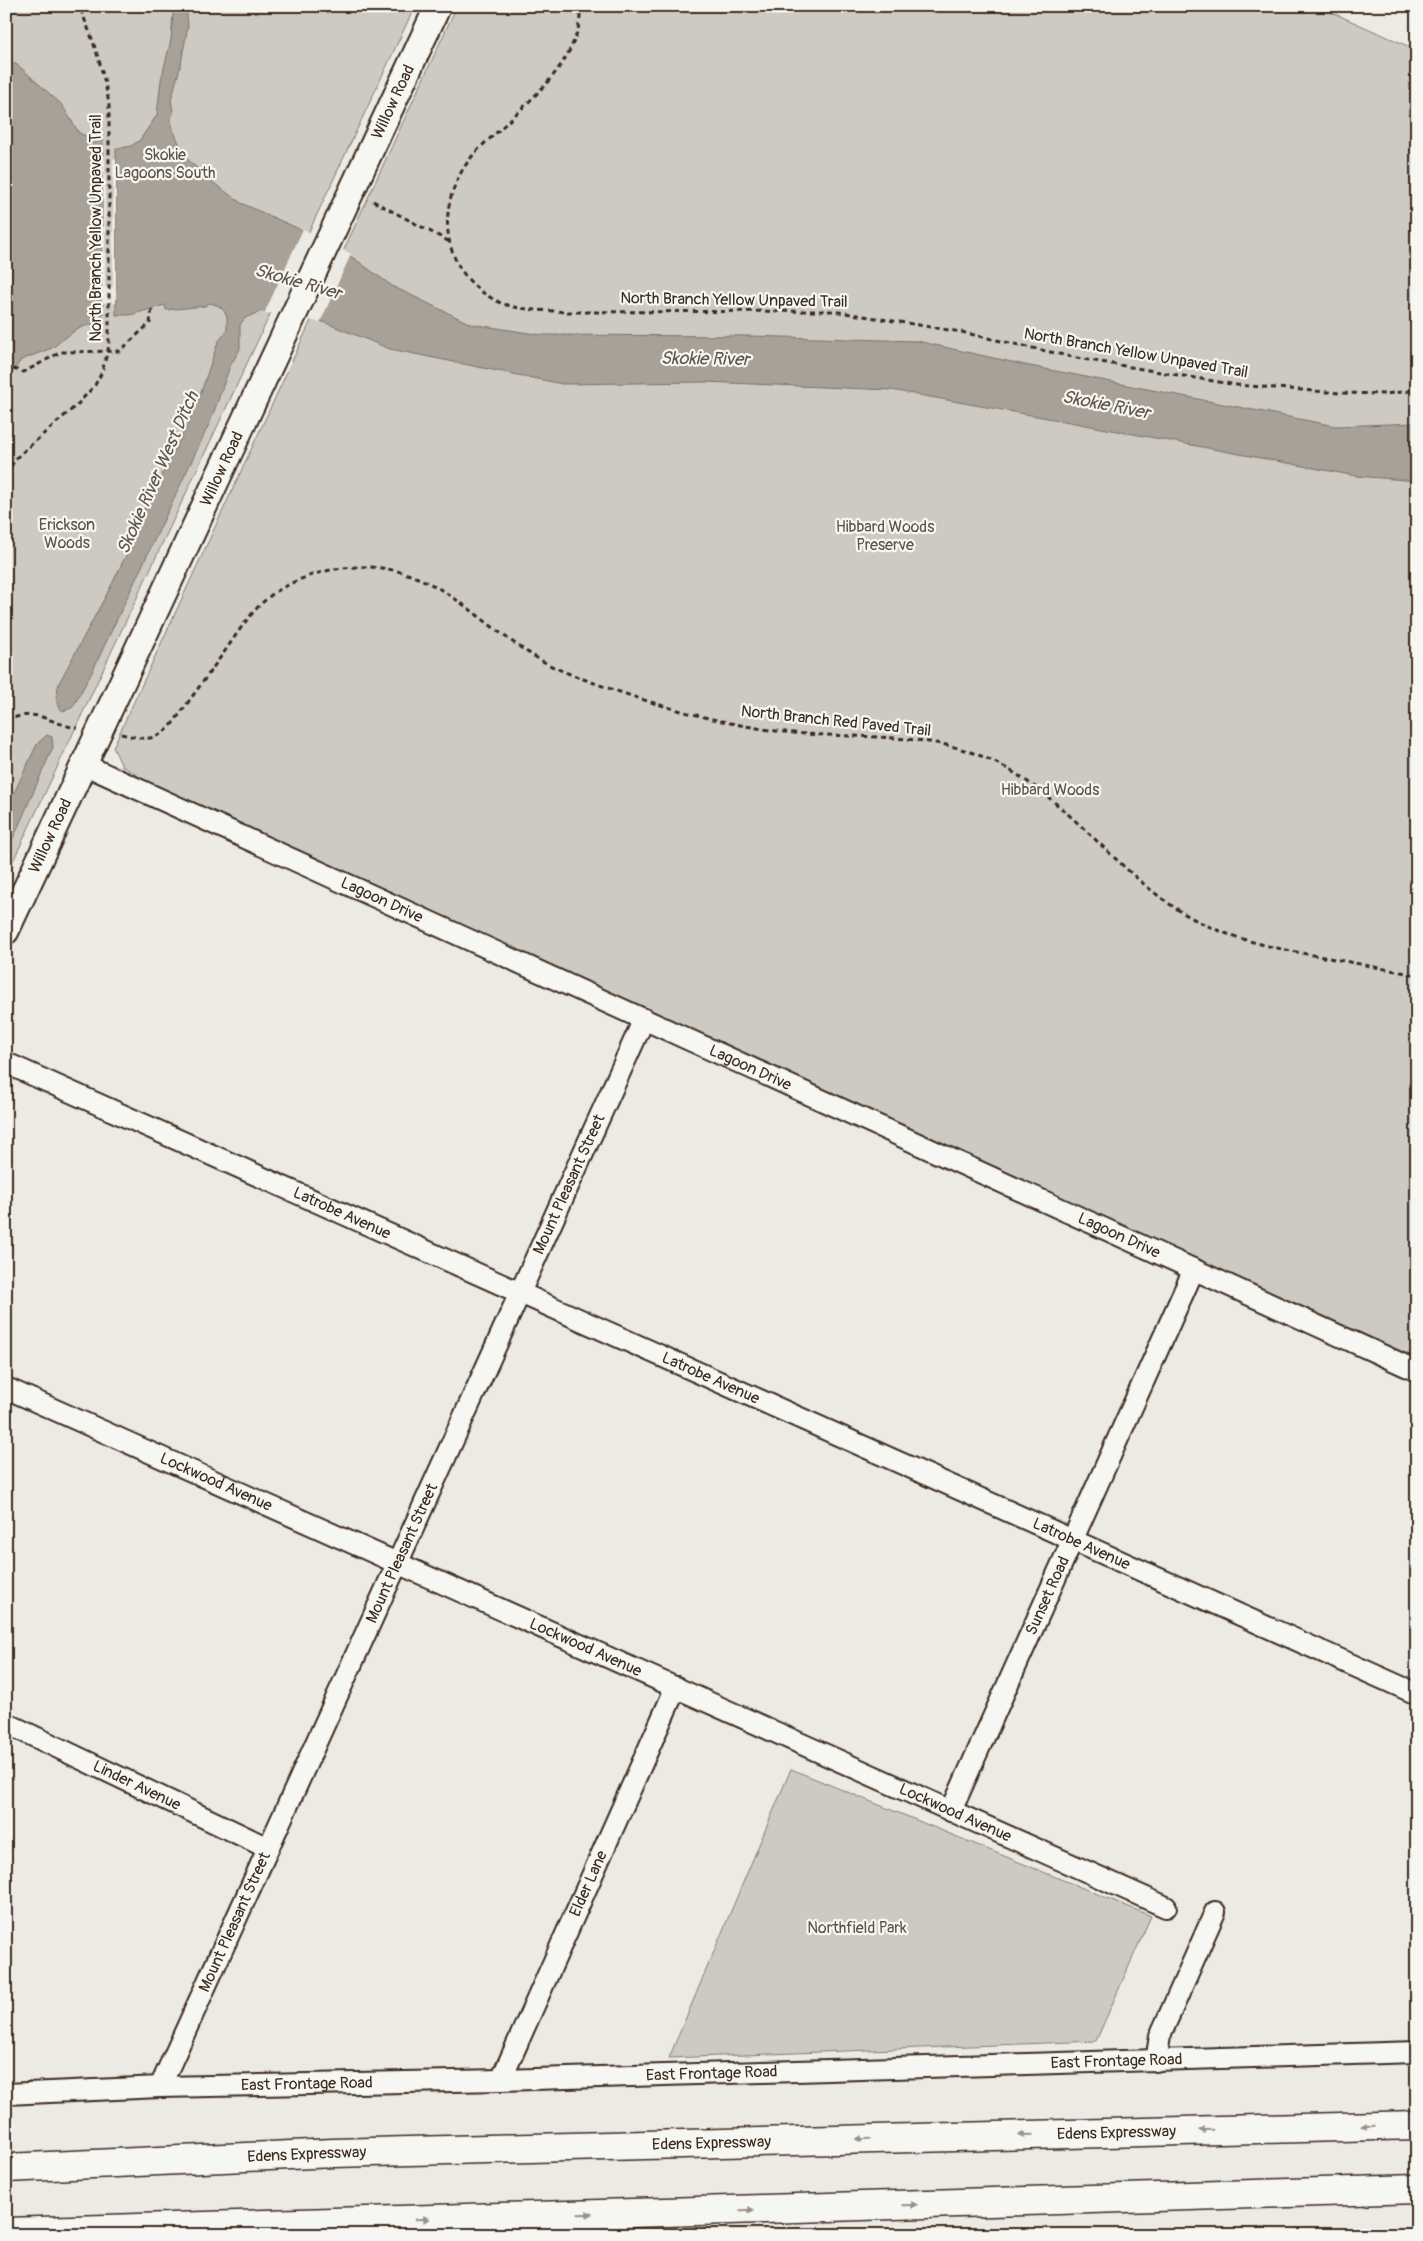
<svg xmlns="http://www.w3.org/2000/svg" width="1423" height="2241" viewBox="0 0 1423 2241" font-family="Pangolin,sans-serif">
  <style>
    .green { fill: #cdcac4; stroke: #847a71 }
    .water { fill: #a8a198; stroke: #7c7167 }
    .pier { fill: #ebeae5 }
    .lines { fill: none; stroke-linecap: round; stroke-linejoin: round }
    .minor-casing { stroke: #3b2a1e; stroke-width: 24 }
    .major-casing { stroke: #3b2a1e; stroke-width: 29 }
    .highway-casing { stroke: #3b2a1e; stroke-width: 31 }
    .path { stroke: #3b2a1e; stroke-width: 3; stroke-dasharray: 5 4; stroke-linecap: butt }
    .minor { stroke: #f6f6f2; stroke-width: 20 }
    .major { stroke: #f6f6f2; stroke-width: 25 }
    .highway { stroke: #f6f6f2; stroke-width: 28 }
    .oneway { fill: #989088 }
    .labels { text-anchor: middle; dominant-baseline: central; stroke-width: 4.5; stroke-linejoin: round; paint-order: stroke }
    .street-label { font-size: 16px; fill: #3b2a1e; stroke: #f6f6f2 }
    .park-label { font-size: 16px; fill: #605248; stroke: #f6f6f2 }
    .water-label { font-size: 18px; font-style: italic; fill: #615449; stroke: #f6f6f2 }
  </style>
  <rect width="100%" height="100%" fill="#ebeae5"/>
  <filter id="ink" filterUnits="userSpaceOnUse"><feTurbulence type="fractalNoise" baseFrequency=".02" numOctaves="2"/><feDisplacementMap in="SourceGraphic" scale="10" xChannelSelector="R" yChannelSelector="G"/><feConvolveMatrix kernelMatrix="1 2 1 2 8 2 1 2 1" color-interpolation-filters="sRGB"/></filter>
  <g filter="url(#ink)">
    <!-- green -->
    <path class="green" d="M6,6H415L6,876Z
      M457,6H1317L1417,50V1359L160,789L122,766L113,747Z
      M791,1769L1151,1916L1096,2041L669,2058Z"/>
    <!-- water -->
    <path class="water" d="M172,6H186L188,25L181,64L171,100L173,111L171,120L172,127L185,157L211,181L241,203L297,228L355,259L392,286L471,324L542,335L750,336L917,341L1025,365L1335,426L1417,423V481L1356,476L1064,421L891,390L705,382L562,384L390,349L326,323L285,310L259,312L245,318L240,325V349L230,366L211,420L93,670L73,707L64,711L60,709L56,697L59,683L111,586L131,545L141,516L184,432L198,401L218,342L227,330V317L224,311L219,306L210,303L205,306L166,310L165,305L130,315H116V299H103L102,324L88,325L77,329L52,348L21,360L6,381V57L20,67L62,105L79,133L93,139H103L102,289H116V149L131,146L139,141L157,115L161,80L171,40L173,13Z
      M47,735L52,737L53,747L6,855V810L37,744Z"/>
    <!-- pier -->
    <path class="pier" d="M103,159H105V287H113V159H116V303H113V301L102,303Z
      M303,229L351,254L320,323L285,312L264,314Z"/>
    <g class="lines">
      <defs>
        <g id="minor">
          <path id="s1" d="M85,765L1417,1371"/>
          <path id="s2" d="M6,1063L1417,1694"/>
          <path id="s3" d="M6,1388L1166,1907"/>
          <path id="s4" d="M6,1723L268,1848"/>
          <path id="s5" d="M951,1811L1194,1269"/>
          <path d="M1156,2061L1160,2036L1215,1912"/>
          <path id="s6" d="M501,2080L676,1687"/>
          <path id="s7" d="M160,2087L644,1019"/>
          <path id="s8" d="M6,2094L160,2087L501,2080L1417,2052"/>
        </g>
        <g id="major">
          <path id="s9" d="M6,931L438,6"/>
        </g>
        <g id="highway">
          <path id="s10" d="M6,2168L333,2153L1417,2125"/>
          <path d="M6,2232L1417,2189"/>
        </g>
      </defs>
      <!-- minor casing -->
      <use href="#minor" class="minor-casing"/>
      <!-- major casing -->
      <use href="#major" class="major-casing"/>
      <!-- highway casing -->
      <use href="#highway" class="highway-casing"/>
      <!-- path -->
      <path class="path" d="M581,6C580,14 580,22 578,29C566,72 528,102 497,132C488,141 477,149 470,159C433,207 441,275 499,302C519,311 545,310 567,312L833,311L961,332L1077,358L1237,385L1340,393L1385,394L1417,390
        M373,201L450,242
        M13,369L24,372L61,352L120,351L150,323L152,309
        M6,474L16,458L78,404L95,385L102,372L109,346V104C103,69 93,38 79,6
        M6,721C39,706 48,724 78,728
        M121,734C144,739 152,743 171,726C189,701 207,676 225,651C238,632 252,610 270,596C289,582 313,573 336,569C444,552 481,640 570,674C636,699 705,721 776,731C842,740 919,730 981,756C1057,787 1105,859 1171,905C1215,936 1267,947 1318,956C1351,962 1384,969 1417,975"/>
      <!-- minor -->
      <use href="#minor" class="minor"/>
      <!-- major -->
      <use href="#major" class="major"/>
      <!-- highway -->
      <use href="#highway" class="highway"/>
    </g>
    <!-- one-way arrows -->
    <defs><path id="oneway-solid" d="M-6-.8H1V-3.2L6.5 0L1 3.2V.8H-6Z" transform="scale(1.25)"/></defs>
    <g class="oneway">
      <use href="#oneway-solid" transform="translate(1368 2126) rotate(179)"/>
      <use href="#oneway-solid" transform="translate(1206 2130) rotate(179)"/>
      <use href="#oneway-solid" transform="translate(1026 2135) rotate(179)"/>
      <use href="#oneway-solid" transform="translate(863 2139) rotate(179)"/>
      <use href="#oneway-solid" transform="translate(910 2205) rotate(-2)"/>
      <use href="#oneway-solid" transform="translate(747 2210) rotate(-2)"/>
      <use href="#oneway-solid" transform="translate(585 2214) rotate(-2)"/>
      <use href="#oneway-solid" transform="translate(422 2219) rotate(-2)"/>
    </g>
  </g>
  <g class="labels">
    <!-- street labels -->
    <g class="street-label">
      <text stroke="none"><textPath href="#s9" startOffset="915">Willow Road</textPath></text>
      <text transform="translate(96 228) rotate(-90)">North Branch Yellow Unpaved Trail</text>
      <text transform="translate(734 300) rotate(1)">North Branch Yellow Unpaved Trail</text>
      <text transform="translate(1136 353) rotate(10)">North Branch Yellow Unpaved Trail</text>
      <text stroke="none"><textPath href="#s9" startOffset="510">Willow Road</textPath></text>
      <text transform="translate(836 721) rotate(6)">North Branch Red Paved Trail</text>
      <text stroke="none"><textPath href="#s9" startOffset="105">Willow Road</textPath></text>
      <text stroke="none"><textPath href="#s1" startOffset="326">Lagoon Drive</textPath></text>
      <text stroke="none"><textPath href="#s1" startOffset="731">Lagoon Drive</textPath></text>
      <text stroke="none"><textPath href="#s7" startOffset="991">Mount Pleasant Street</textPath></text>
      <text stroke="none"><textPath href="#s2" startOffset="368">Latrobe Avenue</textPath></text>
      <text stroke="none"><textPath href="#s1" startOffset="1136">Lagoon Drive</textPath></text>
      <text stroke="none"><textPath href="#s2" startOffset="772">Latrobe Avenue</textPath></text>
      <text stroke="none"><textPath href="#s3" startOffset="230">Lockwood Avenue</textPath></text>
      <text stroke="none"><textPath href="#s2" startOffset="1178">Latrobe Avenue</textPath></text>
      <text stroke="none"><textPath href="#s7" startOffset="586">Mount Pleasant Street</textPath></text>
      <text stroke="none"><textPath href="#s5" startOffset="236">Sunset Road</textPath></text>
      <text stroke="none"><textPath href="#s3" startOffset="635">Lockwood Avenue</textPath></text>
      <text stroke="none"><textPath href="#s4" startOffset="145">Linder Avenue</textPath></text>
      <text stroke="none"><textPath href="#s3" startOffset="1040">Lockwood Avenue</textPath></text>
      <text stroke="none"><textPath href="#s6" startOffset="215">Elder Lane</textPath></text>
      <text stroke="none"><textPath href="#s7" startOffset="181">Mount Pleasant Street</textPath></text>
      <text stroke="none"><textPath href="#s8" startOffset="1111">East Frontage Road</textPath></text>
      <text stroke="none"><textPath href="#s8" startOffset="706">East Frontage Road</textPath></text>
      <text stroke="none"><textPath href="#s8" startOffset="301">East Frontage Road</textPath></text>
      <text stroke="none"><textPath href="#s10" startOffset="1111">Edens Expressway</textPath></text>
      <text stroke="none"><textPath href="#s10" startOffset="706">Edens Expressway</textPath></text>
      <text stroke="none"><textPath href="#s10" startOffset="301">Edens Expressway</textPath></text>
    </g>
    <!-- park labels -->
    <g class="park-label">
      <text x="165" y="155">Skokie<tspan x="165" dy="18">Lagoons South</tspan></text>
      <text x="67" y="525">Erickson<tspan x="67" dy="18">Woods</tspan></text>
      <text x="885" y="527">Hibbard Woods<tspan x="885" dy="18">Preserve</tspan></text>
      <text x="1050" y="790">Hibbard Woods</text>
      <text x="857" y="1928">Northfield Park</text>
    </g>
    <!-- water labels -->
    <g class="water-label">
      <text transform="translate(298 282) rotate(16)">Skokie River</text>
      <text transform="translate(705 359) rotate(1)">Skokie River</text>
      <text transform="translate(1106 405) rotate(11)">Skokie River</text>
      <text transform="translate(158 473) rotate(-66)">Skokie River West Ditch</text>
    </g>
  </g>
  <!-- margin -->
  <rect width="1423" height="2241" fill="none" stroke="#f6f6f2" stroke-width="25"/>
  <rect x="12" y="12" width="1398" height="2216" fill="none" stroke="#3b2a1e" stroke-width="2" filter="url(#ink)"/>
</svg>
